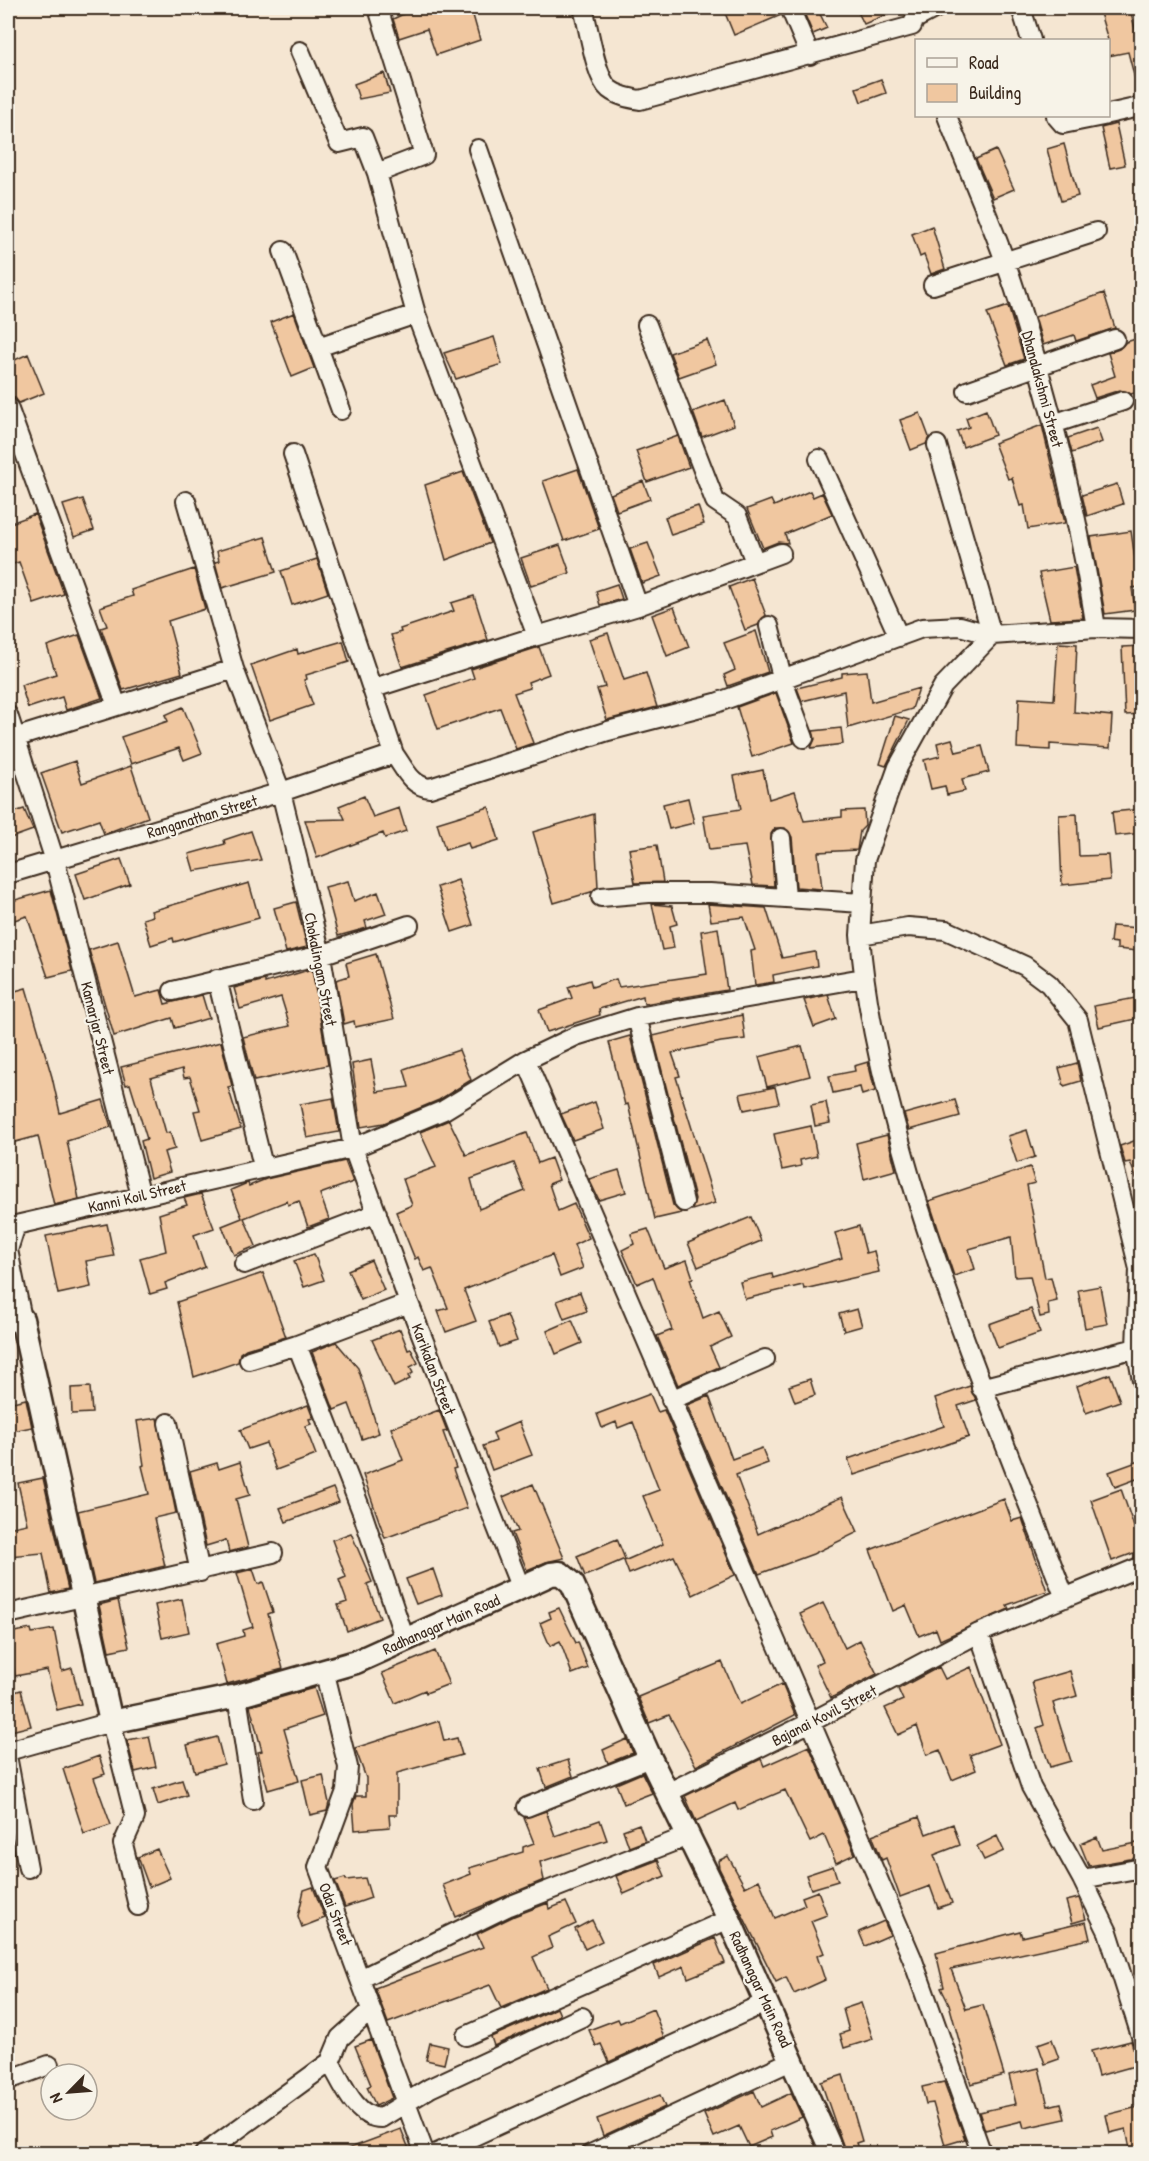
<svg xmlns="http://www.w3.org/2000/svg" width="1149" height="2161" viewBox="0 0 1149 2161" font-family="'Patrick Hand',sans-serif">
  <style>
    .building { fill: #f0c7a0; stroke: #3b2a1e; stroke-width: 1.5; fill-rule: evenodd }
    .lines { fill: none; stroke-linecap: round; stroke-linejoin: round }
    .minor-casing { stroke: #3b2a1e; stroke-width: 22 }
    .tertiary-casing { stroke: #3b2a1e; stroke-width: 27 }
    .minor { stroke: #f7f3e8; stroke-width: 18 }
    .tertiary { stroke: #f7f3e8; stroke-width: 22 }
    .labels { text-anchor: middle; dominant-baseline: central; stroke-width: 4.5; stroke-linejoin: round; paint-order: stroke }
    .street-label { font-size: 16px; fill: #3b2a1e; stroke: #f7f3e8 }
  </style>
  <rect width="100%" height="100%" fill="#f5e6d2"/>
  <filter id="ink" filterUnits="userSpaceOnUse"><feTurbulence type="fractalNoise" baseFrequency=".0167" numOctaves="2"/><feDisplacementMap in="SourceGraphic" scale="12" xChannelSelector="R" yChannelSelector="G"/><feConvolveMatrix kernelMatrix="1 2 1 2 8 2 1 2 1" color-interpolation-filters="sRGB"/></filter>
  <g filter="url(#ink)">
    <!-- building -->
    <path class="building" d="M416,8H471L480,40L436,55L427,29L399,38L393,19Z
      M723,8H779L781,15L734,35Z
      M802,8H817L827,28L813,34Z
      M856,8H902L864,24Z
      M1122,8H1130L1136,33L1142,31V82L1136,83L1128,52L1108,56V40L1100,13Z
      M384,73L390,93L359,99L354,84Z
      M881,79L886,93L861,102L856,88Z
      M1116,124L1125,165L1110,168L1101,128Z
      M1064,144L1078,196L1061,201L1047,149Z
      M996,150L1014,189L993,198L976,159Z
      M932,226L945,269L931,274L924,255L920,257L912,234Z
      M1104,293L1115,328L1076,341L1074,335L1043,345L1035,317Z
      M1008,306L1024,359L1007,365L987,313Z
      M294,313L314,368L292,377L271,322Z
      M494,337L502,364L456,379L444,353Z
      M1142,337V391L1131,394L1120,390L1095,398L1090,385L1115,376L1108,353L1119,349L1126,342Z
      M707,340L716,364L679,377L670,353Z
      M28,354L44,393L19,403L15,398L8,396V363Z
      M725,400L734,425L702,437L693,412Z
      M986,410L995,435L963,447L957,431L969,427L966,418Z
      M920,413L929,437L926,444L911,450L900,420Z
      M1042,425L1065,523L1028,529L1024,505L1020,506L1012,478L1008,479L994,443Z
      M1097,428L1102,442L1072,453L1068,438Z
      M678,436L689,467L647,482L636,451Z
      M578,469L599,529L564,541L543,481Z
      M463,472L490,543L446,560L425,485Z
      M643,481L650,499L617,511L611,494Z
      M1117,484L1123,504L1087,516L1082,495Z
      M810,491L813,497L822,493L832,514L785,534L788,543L778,542L763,548L747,509L771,500L774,506Z
      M83,499L94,530L74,537L63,505Z
      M698,506L704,524L671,535L665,517Z
      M35,514L64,594L34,604L19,562L8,566V524Z
      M1131,531L1139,587L1132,588L1135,610L1105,614L1091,537Z
      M265,537L276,572L222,588L215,562L219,561L217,551Z
      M648,543L661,576L642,583L630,549Z
      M560,545L570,573L531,586L521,558Z
      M317,559L328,593L292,605L281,571Z
      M1074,567L1083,618L1050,620L1039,573Z
      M194,569L205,609L168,621L182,673L123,690L101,628L107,626L100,607L133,596L131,590Z
      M752,578L766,615L758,625L745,630L729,587Z
      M617,584L622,599L600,605L596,591Z
      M474,596L488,640L402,667L391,635L401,632L400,629L454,611L451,603Z
      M674,607L689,647L667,656L652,615Z
      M756,631L768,672L728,686L724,675L735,670L724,643Z
      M608,633L624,680L646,673L657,707L607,720L597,689L605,687L589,639Z
      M79,635L102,698L66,710L62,697L28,708L21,685L56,674L47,646Z
      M343,641L349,662L306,675L307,679L304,680L313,705L270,720L251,665L297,649L298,654Z
      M1058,643L1077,644L1074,712L1112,716L1110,748L1050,744V750L1017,748L1019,698L1054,700Z
      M1142,646V714L1125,715L1122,647Z
      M539,647L549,674L528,682L530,688L514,693L533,743L516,749L500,708L438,729L426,695L474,678L471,669Z
      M867,671L871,702L919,688L912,709L848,728L844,691L802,701L797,688L842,677V673Z
      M776,693L794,743L752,757L737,707Z
      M183,707L202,753L184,760L179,748L131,764L121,737L168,721L165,715Z
      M895,716L909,720L886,766L880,764Z
      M841,728L843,744L811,748L815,739L813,731Z
      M952,739L956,752L982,746L989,772L962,779L965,791L947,795L945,786L931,789L924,760L940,756L937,743Z
      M75,761L82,783L131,766L148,817L104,834L99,820L62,832L41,773Z
      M763,770L769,799L795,791L804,821L842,817V811L864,810L865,826L860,831L857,850L818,852L822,889L796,887L792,837L785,828H775L771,834L774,886L753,885L745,846L709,850L703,815L741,809L734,776Z
      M364,796L373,817L399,808L406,831L385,838L383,833L317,858L305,820L345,819L339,806Z
      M688,798L694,823L669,829L663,804Z
      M489,807L499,840L470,849L468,843L445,850L437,823Z
      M24,809L33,830L8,839V814Z
      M1142,809V833L1115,836L1112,812Z
      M594,814L598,887L591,892L554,903L533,832Z
      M1077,814L1079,856L1108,855L1110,880L1062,885L1059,815Z
      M251,831L261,860L194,871L189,854L225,844L224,840Z
      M657,845L663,882L635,883L629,849Z
      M121,859L130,884L85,900L76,874Z
      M458,880L473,925L452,932L437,887Z
      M348,881L354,901L378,892L386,914L365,921L367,928L338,936L325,887Z
      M249,883L259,918L174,942L173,938L151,945L143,919L153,916L151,911Z
      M51,890L72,971L48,977L27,916L8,922V902Z
      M296,902L307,947L286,952L274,908Z
      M652,904L672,906L677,924L670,926L674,948L662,950Z
      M708,904L766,908L782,958L815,952L817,966L773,975L774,982L755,985L751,951L755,950L744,917L711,921Z
      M1112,926L1140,928L1138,951L1117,949V943L1110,942Z
      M718,928L727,990L644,1004L643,996L599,1009L600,1015L547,1032L539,1010L572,998L568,987L590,980L592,987L616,979L619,987L707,974L701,931Z
      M118,941L135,997L161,990L165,1004L202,995L209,1018L175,1028L172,1018L114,1036L89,950Z
      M376,954L394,1019L355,1027L354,1021L344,1024L336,980L349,976L346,963Z
      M312,969L328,1065L254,1081L243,1037L290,1026L281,997L240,1009L234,988L265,980V983Z
      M26,988L52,1077L60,1113L103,1100L111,1127L67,1141L79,1199L54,1205L38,1136L8,1144V993Z
      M828,995L836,1019L814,1027L804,1000Z
      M1135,998L1140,1018L1099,1027L1094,1006Z
      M742,1015L745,1039L721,1042L672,1053L680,1076L676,1077L715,1203L692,1210L695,1199L653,1036Z
      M630,1036L673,1205L681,1213L655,1219L628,1104L625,1105L609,1042Z
      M221,1042L232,1086L228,1087L241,1129L202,1140L194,1111L200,1110L190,1077L184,1078L182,1069L151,1078L166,1133L170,1132L175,1149L164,1152L170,1172L150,1178L141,1141L147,1139L130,1084L126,1085L121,1067Z
      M802,1046L810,1076L767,1087L759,1057Z
      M459,1050L471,1080L439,1100L384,1123L361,1127L352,1064L371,1060L377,1092L409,1087L404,1069Z
      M868,1062L875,1091L862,1095L860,1087L833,1093L829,1076L855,1071L854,1066Z
      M1077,1063L1081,1081L1064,1086L1059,1068Z
      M775,1087L779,1103L744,1110L740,1094Z
      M333,1098L339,1132L307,1138L300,1104Z
      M955,1100L960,1116L909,1130L904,1114Z
      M595,1102L604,1129L573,1140L561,1114Z
      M826,1102L830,1123L815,1126L811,1105Z
      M449,1120L466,1155L527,1133L538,1163L551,1158L559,1180L549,1184L558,1211L574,1204L589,1238L574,1245L583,1268L560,1277L552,1255L464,1290L476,1321L446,1332L438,1311L448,1308L432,1268L424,1271L418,1257L415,1259L396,1212L412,1205L403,1179L436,1167L420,1132ZM514,1163L525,1191L479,1209L471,1179Z
      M811,1126L817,1156L800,1160L801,1166L782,1170L774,1134Z
      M1027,1130L1035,1157L1017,1163L1008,1136Z
      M887,1135L896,1170L864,1179L856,1143Z
      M1142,1138V1187L1140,1188L1130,1162L1125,1163L1120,1146Z
      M345,1161L353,1182L320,1194L329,1219L308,1227L299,1201L288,1205L287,1201L244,1218L256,1246L234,1255L222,1226L242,1218L231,1190L245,1184L248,1183L249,1186L266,1179Z
      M1030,1167L1035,1183L1027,1185L1045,1278L1051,1277L1057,1301L1048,1303L1049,1315L1040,1317L1030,1276L1015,1277L1011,1237L969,1249L975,1269L954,1276L929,1201Z
      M619,1170L626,1192L599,1200L589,1179Z
      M201,1194L214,1228L194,1235L205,1267L165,1283L167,1289L150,1294L140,1258L166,1251L159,1214L187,1205L184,1198Z
      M751,1217L761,1241L698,1267L688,1243Z
      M107,1224L114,1256L86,1261L91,1287L58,1294L46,1236Z
      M859,1226L866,1253L874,1251L879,1272L804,1289L803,1285L745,1299L740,1282L772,1274L773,1278L842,1258L835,1233Z
      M648,1229L664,1268L687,1260L693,1278L690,1279L703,1318L719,1311L731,1337L710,1347L719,1367L678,1385L657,1336L672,1330L653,1277L637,1284L622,1250L634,1244L631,1234Z
      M314,1254L324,1280L304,1287L294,1261Z
      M371,1260L384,1290L361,1300L348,1270Z
      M263,1273L286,1337L246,1349L240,1353L238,1362L194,1377L177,1302Z
      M1100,1286L1107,1324L1085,1328L1078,1290Z
      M580,1292L587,1311L564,1319L557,1301Z
      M857,1309L862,1326L844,1331L839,1314Z
      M1031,1309L1040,1333L998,1348L989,1324Z
      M507,1315L517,1341L499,1347L489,1322Z
      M572,1320L582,1343L556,1354L547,1331Z
      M400,1329L408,1350L411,1349L418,1363L410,1367L413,1373L408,1376L410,1379L394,1387L372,1340Z
      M336,1342L358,1368L379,1433L362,1439L349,1404L334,1410L312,1352Z
      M1110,1374L1120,1401L1086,1413L1077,1386Z
      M810,1379L815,1395L795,1402L789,1386Z
      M970,1386L976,1400L958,1406L969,1437L854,1475L848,1459L944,1426L935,1398Z
      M90,1387L92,1413L72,1414L71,1388Z
      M650,1394L658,1412L664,1410L735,1575L693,1595L674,1556L629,1574L624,1561L663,1544L643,1496L659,1490L633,1422L618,1428L616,1422L602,1428L597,1414Z
      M709,1396L732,1459L762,1448L768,1463L736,1475L758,1534L842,1497L858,1532L813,1554L759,1574L687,1405Z
      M26,1399L32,1427L8,1432V1403Z
      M308,1405L313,1418L309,1419L311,1424L305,1426L316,1455L276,1470L266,1443L248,1449L240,1430Z
      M439,1410L447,1431L443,1432L456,1468L453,1469L467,1508L385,1538L363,1475L403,1460L391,1428Z
      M157,1418L176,1513L154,1518L165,1566L94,1583L78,1511L149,1494L142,1466L144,1465L137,1421Z
      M519,1422L532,1455L492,1470L483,1446L496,1441L493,1433Z
      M1142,1460V1477L1115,1487L1109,1472Z
      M240,1462L250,1495L236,1499L248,1547L229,1552L226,1540L206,1546L190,1471L217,1463L219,1469Z
      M43,1478L68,1589L51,1593L43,1553L8,1556V1528L27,1524L18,1483Z
      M533,1484L564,1558L546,1562L527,1570L512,1533L518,1531L503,1497Z
      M333,1488L339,1502L286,1522L280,1508Z
      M1121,1489L1142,1550L1112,1561L1091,1500Z
      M1004,1499L1012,1521L1022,1518L1047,1591L1007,1605L1009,1609L940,1640L936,1629L919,1636L906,1605L893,1611L870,1550Z
      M351,1533L372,1582L367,1584L380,1618L347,1631L338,1605L347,1602L339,1580L346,1577L332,1540Z
      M617,1539L625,1559L585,1576L577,1556Z
      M253,1569L258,1584L263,1582L273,1612L268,1614L283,1669L227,1684L216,1644L244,1636L243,1630L253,1627L237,1573Z
      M433,1569L442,1595L416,1604L406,1579Z
      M182,1599L189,1632L162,1638L155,1605Z
      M118,1600L129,1647L109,1651L99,1605Z
      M823,1603L845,1648L860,1640L877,1674L831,1698L815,1665L823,1661L800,1614Z
      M559,1608L576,1643L578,1642L588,1668L572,1674L560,1641L550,1646L540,1623L551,1618L549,1612Z
      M31,1629L32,1633L54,1629L62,1671L72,1668L81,1704L57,1710L47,1670L15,1676L8,1633Z
      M435,1651L449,1684L426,1693L425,1690L395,1703L382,1673Z
      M722,1662L740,1704L782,1684L795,1715L696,1766L669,1715L649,1723L638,1697Z
      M939,1667L945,1679L971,1667L1000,1744L970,1755L976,1770L952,1780L940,1750L927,1755L917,1726L898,1735L885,1708L903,1700L898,1689Z
      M1070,1671L1077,1696L1053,1703L1071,1761L1050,1767L1037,1728L1044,1725L1032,1682Z
      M314,1688L323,1716L284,1729L299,1781L268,1790L258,1752L262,1751L250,1706Z
      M21,1690L31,1726L11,1731L8,1721V1694Z
      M439,1721L444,1741L457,1738L462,1755L397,1773V1815H389L390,1827L355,1830L353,1804L356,1796H366V1778L355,1748Z
      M149,1736L156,1767L135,1772L127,1740Z
      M217,1737L224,1764L195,1772L187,1745Z
      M627,1739L633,1753L608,1763L603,1750Z
      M809,1746L855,1854L836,1863L824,1835L810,1842L785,1790L738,1810L735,1803L696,1821L685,1796L761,1759L764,1766Z
      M99,1756L105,1774L94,1778L111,1825L84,1834L63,1769Z
      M568,1760L573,1776L546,1787L540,1769Z
      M642,1773L652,1793L624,1804L616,1784Z
      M323,1775L329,1803L327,1811L310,1815L302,1780Z
      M182,1780L187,1795L158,1805L153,1789Z
      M546,1811L555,1836L600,1820L607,1840L540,1862L544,1880L456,1917L443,1885L471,1874L469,1868L523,1852V1847L534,1843L524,1818Z
      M919,1817L926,1834L953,1824L960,1845L934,1855L952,1903L938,1908L930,1886L900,1897L886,1858L882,1860L872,1835Z
      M639,1824L645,1841L629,1847L623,1830Z
      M997,1836L1004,1851L984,1860L977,1846Z
      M1097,1837L1102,1850L1142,1842V1857L1089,1866L1080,1844Z
      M157,1849L170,1878L149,1887L138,1857Z
      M728,1856L745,1887L759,1880L775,1918L805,1905L802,1897L818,1891L827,1915L811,1921L824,1953L817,1956L825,1980L794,1994L786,1977L776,1982L719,1868L718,1861Z
      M658,1860L665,1876L624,1894L616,1876Z
      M833,1866L838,1881L811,1889L806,1875Z
      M345,1878L346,1880L365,1878L371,1898L345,1907L335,1881Z
      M313,1887L325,1918L302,1927L298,1916L304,1890Z
      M1079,1898L1086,1919L1072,1923L1066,1901Z
      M566,1902L576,1924L548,1937L552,1948L533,1957L547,1988L501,2008L490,1985L388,2023L375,1988L483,1947L477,1934L514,1916L548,1903L549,1909Z
      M592,1920L602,1941L585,1949L575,1929Z
      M884,1921L890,1935L865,1946L859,1932Z
      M1086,1922L1090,1939L951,1969L966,2009L983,2005L1004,2075L971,2084L949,2004L941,1988L944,1987L936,1953L1020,1931L1022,1937Z
      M715,1938L725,1963L688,1978L684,1966L659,1977L654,1965Z
      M861,2003L873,2039L844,2048L840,2034L849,2031L843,2009Z
      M557,2008L560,2015L494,2046L491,2037Z
      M653,2009L664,2037L609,2062L601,2044L596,2046L589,2030L618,2019L620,2023Z
      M1052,2039L1059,2059L1045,2064L1038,2044Z
      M371,2040L392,2098L376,2106L367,2087L371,2085L355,2046Z
      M1131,2041L1138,2065L1098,2076L1091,2051Z
      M430,2043L448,2047L444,2064L426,2060Z
      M1039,2068L1048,2106L1061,2103L1065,2119L1024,2128L1022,2121L985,2130L979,2112L1016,2104L1009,2075Z
      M843,2075L862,2141L856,2143L860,2154H846L821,2082Z
      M944,2082L965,2139L945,2145L933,2103L926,2104L922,2087Z
      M754,2091L761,2107L791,2093L802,2117L770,2131L772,2137L749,2147L739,2126L714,2137L704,2114Z
      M660,2095L665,2107L603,2136L597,2119Z
      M1142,2106V2154H1131L1126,2129L1110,2133L1106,2115Z
      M401,2129L409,2149L399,2154H342V2151Z"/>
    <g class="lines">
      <defs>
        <path id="minor" d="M583,8C589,27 595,77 609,89C618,96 629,98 640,100L912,26L915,19L936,8
          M790,8L810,55
          M1021,8L1031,40
          M300,51L339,143L363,137L377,173L416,314
          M1108,114L1135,108
          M947,116C971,178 1000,240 1019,303C1052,409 1079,519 1096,628L1142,629
          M1056,116L1063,124L1103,116
          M478,149L638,606
          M377,173L424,155L378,8
          M283,251L318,347
          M933,285L1096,232
          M647,325L715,501L737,516L755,562
          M967,391L1115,339
          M8,407L117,706L8,740
          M341,410L318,347L416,314L537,636L374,688
          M1053,424L1123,401
          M937,445L992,635L1096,628
          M293,454L394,754C405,769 411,786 430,788L608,731L716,703L922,628L960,626L992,635L943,686L898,767L865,860L860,935
          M819,459L899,637
          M769,626L783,681L804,738
          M537,636L638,606L781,553
          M234,669L281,792L321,955L353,1148L409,1303L521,1589
          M117,706L234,669L186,501
          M8,715L55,861L141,1196
          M781,838L786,897
          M8,874L281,792L394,754
          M601,897L649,893H710L862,903
          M217,979L263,1166
          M173,991L321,955L409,925
          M637,1017L684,1202
          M526,1060L576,1036L637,1017L863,978
          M244,1264L377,1213
          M1142,1268L1139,1269L1136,1348L1142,1380
          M22,1319L8,1250L16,1225L353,1148L444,1110L526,1060L912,1958L982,2154
          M249,1360L297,1345
          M981,1388L1136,1348
          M671,1400L765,1359
          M168,1423L200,1572
          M1065,1598C1011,1459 954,1322 911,1180C888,1100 866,1018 860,935L908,927L946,930L1025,966L1049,984L1078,1020L1139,1269
          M8,1614L273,1553
          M979,1633L1031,1787L1082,1879L1108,1932L1142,2039
          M405,1640L362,1512L297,1345L409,1303
          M324,1670L348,1767L346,1791L318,1867L425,2154
          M237,1696L253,1800
          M8,1751L111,1722L135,1817L123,1844L138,1906
          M8,1761L28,1868
          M667,1793L809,1723L979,1633L1142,1566
          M527,1807L650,1758
          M1082,1879L1142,1868
          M360,1979L509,1906L688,1836
          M466,2036L729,1919
          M330,2062C342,2082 355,2118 381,2118L430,2088L582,2017
          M8,2080L49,2065
          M204,2154L330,2062L340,2038L371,2010
          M435,2154L767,2002
          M591,2154L793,2060"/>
        <path id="tertiary" d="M8,1320L22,1319L111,1722L237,1696L356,1662L551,1574L560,1573L572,1583L650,1758L729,1919L833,2154"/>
      </defs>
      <!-- minor casing -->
      <use href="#minor" class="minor-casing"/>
      <!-- tertiary casing -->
      <use href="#tertiary" class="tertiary-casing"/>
      <!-- minor -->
      <use href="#minor" class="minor"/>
      <!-- tertiary -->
      <use href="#tertiary" class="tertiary"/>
    </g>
  </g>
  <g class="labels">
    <!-- street labels -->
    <g class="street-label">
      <text transform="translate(1043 389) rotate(75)">Dhanalakshmi Street</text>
      <text transform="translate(202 816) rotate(-17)">Ranganathan Street</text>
      <text transform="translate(321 969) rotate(79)">Chokalingam Street</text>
      <text transform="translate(98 1028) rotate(76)">Kamarjar Street</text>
      <text transform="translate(137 1196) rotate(-13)">Kanni Koil Street</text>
      <text transform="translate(434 1369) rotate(69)">Karikalan Street</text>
      <text transform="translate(441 1624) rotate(-24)">Radhanagar Main Road</text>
      <text transform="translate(824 1715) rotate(-27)">Bajanai Kovil Street</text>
      <text transform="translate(336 1914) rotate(69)">Odai Street</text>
      <text transform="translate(761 1989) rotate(65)">Radhanagar Main Road</text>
    </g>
  </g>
  <!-- margin -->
  <rect width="1149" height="2161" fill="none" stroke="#f7f3e8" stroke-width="30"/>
  <rect x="15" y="15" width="1119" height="2131" fill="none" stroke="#3b2a1e" stroke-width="2" filter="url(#ink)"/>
  <!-- legend -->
  <rect x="915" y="39" width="195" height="78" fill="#f7f3e8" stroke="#aca397" stroke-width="1.5"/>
  <rect x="927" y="58" width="30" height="9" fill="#f7f3e8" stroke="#aca397" stroke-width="1.5"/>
  <text x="969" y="69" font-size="18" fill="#3b2a1e">Road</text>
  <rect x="927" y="84" width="30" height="18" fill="#f0c7a0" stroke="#aca397" stroke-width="1.5"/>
  <text x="969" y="99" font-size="18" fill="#3b2a1e">Building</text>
  <!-- north arrow -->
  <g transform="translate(69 2092) rotate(245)"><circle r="28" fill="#f7f3e8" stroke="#aca397" stroke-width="1.5"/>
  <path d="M0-4.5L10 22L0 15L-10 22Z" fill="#3b2a1e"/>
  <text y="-9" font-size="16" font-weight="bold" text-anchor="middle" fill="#3b2a1e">N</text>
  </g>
</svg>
